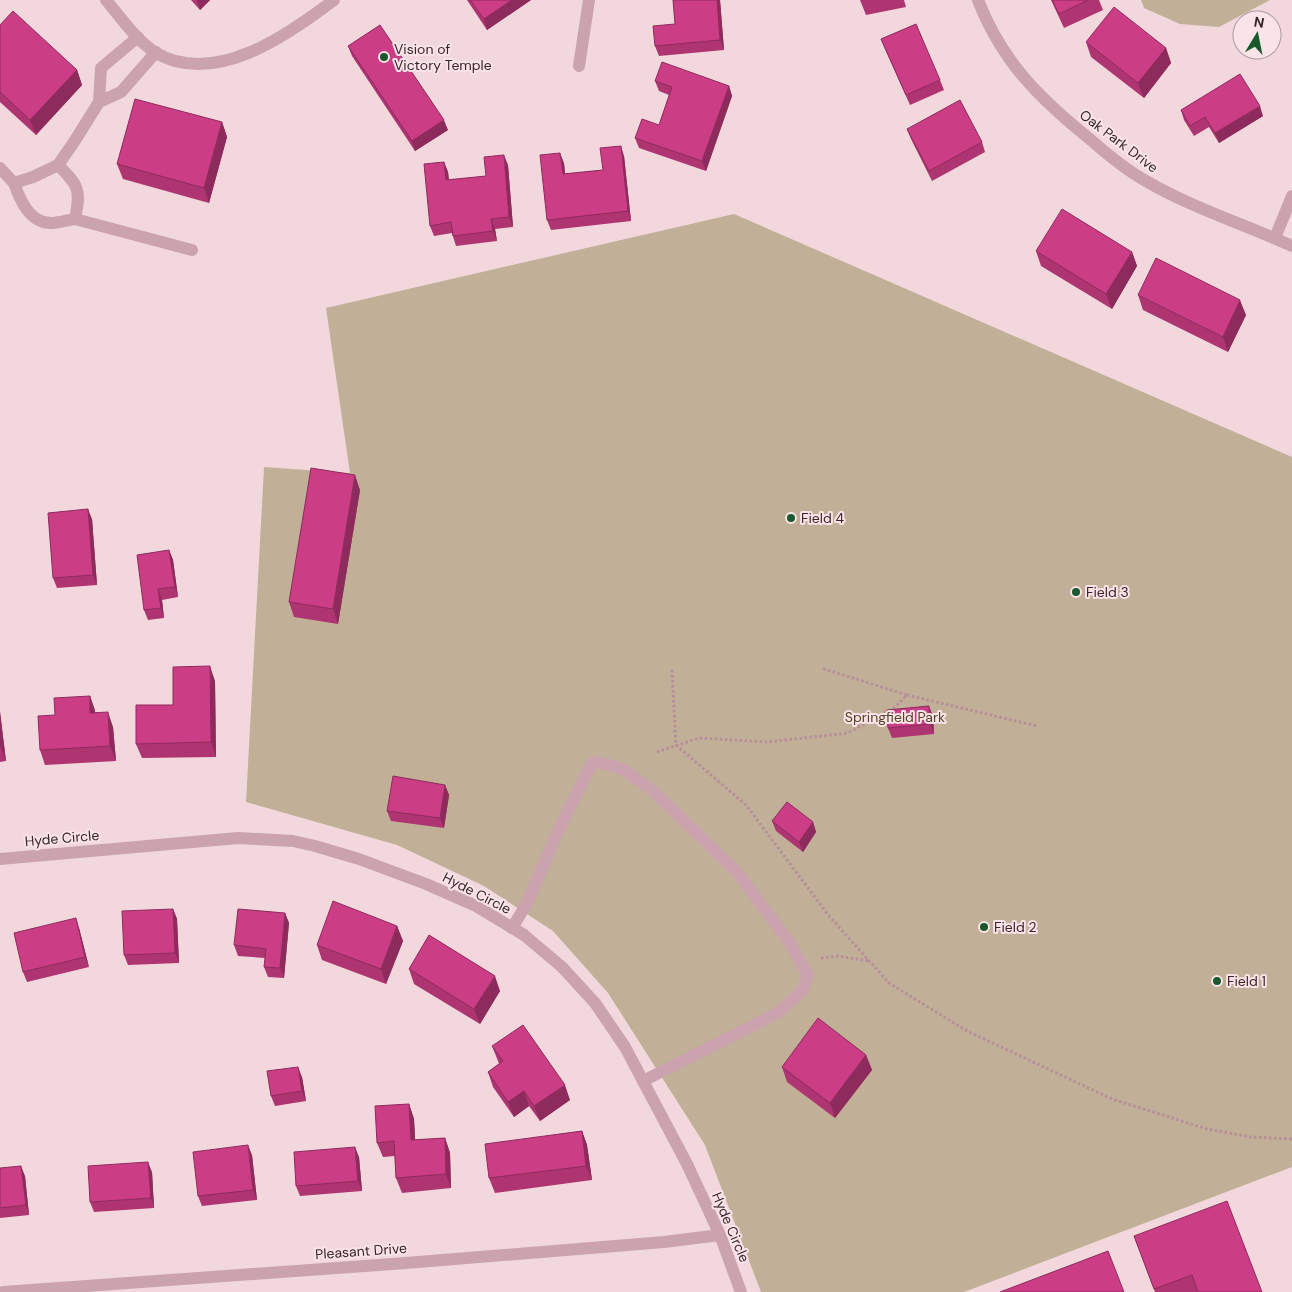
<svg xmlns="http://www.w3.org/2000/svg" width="1292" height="1292" viewBox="0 0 1292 1292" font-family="'DM Sans',sans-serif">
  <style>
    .green { fill: #c1b097 }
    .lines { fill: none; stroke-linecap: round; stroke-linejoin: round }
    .path { stroke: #b68e9a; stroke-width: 3; stroke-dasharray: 2.5 2.5; stroke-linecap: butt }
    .service { stroke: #caa3af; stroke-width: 12 }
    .minor { stroke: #caa3af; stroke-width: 12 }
    .wall { fill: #af3472 }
    .shaded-wall { fill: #8e2b5d }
    .building { fill: #cb3d85; stroke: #8e2b5d }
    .poi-dot { fill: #1a582d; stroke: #fae4e8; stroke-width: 2 }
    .labels { text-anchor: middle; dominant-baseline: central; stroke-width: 4; stroke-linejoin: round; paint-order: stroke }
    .poi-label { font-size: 14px; fill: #35262c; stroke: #fae4e8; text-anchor: start }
    .street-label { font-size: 14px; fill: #35262c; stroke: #fae4e8 }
    .park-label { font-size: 14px; fill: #544328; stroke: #fae4e8 }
  </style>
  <rect width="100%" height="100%" fill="#f2d8dd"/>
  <!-- green -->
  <path class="green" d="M1141,0H1270L1219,27L1180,24L1144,8Z
    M734,214L1292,457V1167L964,1292H761L705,1145L608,993L553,931L484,886L397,845L246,802L264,467L350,473L326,308Z"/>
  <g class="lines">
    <!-- path -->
    <path class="path" d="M672,670L676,745L746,805L829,916L889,983L967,1031L1112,1099L1207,1129L1251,1137L1292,1139
      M907,695L1037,726
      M657,752L699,738L767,742L848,733L895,707L907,695L821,668
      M821,958L838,956L869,961"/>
    <!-- service -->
    <path class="service" d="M99,102L121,92L156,52
      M58,165C79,186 81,189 75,219L192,250
      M0,168L14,183L33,177L58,165L74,142L99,102L101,68L138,37
      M14,183C20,200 30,224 52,223C59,223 68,220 75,219
      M512,928L526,905L561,825L592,763L598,762L623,769L653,791L737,872L790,943L808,975L803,990L779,1012L643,1081"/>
    <!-- minor -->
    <path class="minor" d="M106,0C121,18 136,40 156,53C215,87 288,35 334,0
      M978,0C1002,62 1040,99 1091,140C1108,155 1126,170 1146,181C1192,208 1244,224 1292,246
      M579,66L589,0
      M1275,238L1292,196
      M0,859L238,838L293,841L315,846L359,859L426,884L476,906L524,935L562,967L595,1003L625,1047L687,1164L720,1235L741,1292
      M3,1292L406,1263L664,1242L720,1235"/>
  </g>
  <!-- wall -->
  <path class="wall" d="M191,0H210L200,10Z
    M467,0H531L487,30Z
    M673,0H720L724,50L659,56L655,46L675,24Z
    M860,0H904L906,7L866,15Z
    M1051,0H1099L1103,10L1064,28Z
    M0,25L77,70L82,85L36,135L0,102Z
    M881,39L940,80L944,90L910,105L885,49Z
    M1086,42L1166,48L1171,63L1144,98L1091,57Z
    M348,46L448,130L415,151L352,56Z
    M655,81L729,86L732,96L706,171L639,148L635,138L659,125L669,95L659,91Z
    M1181,110L1263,116L1219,143L1209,127L1194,136L1184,120Z
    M222,122L227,137L209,203L123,179L117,164Z
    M907,129L982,142L985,152L932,181L911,139Z
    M624,156L631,221L551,230L547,220L564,163L565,174L603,170Z
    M444,162L448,172L449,180L486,176L508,165L513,227L495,229L497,241L456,246L452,233L434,236L430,226Z
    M1036,251L1132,252L1137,266L1112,309L1041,266Z
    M1138,295L1246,315L1228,352L1143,310Z
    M360,490L338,624L294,617L289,602Z
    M92,519L97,585L57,588L53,578Z
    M169,550L173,560L178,597L162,600L164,618L148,620L144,610Z
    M215,681L216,757L142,758L136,744L173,705Z
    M90,696L95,713L113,727L116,761L45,765L40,750L55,715Z
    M0,712L6,761L0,762Z
    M933,716L934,734L892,738L888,728Z
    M445,785L449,795L444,828L391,821L387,811Z
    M772,821L813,822L816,832L803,852L776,831Z
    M173,909L177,919L179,963L128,965L124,955Z
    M285,913L289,923L284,978L268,977L264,967L265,958L238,956L234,945Z
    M397,926L403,941L386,984L322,960L317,945Z
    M79,928L89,967L27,982L23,972Z
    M409,969L500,991L480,1024L414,984Z
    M492,1046L570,1100L540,1121L529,1106L514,1117L493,1087L488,1072L499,1064L498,1061Z
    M866,1055L872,1070L835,1118L787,1082L782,1067Z
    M302,1077L306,1101L275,1106L271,1096Z
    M409,1104L414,1119L415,1140L445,1138L450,1153L451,1188L402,1193L396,1178L395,1156L383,1157L377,1143Z
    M582,1131L587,1145L592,1180L495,1193L489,1178Z
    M252,1155L257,1200L202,1206L198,1196Z
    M359,1157L362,1191L300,1196L296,1186Z
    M0,1168L25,1176L29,1215L0,1218Z
    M152,1172L154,1208L94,1212L90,1202Z
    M1134,1236L1262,1292H1155Z"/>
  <!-- shaded-wall -->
  <path class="shaded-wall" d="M197,0H210L200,10Z
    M512,0H531L487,30L484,19Z
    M717,0H720L724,50L720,40Z
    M1166,48L1171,63L1144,98L1138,83Z
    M77,70L82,85L36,135L30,120Z
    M729,86L732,96L706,171L702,161Z
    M1260,106L1263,116L1219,143L1215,133Z
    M444,120L448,130L415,151L412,141Z
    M222,122L227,137L209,203L204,188Z
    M621,146L624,156L631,221L628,211Z
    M560,153L564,163L566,184L563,174Z
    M504,155L508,165L513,227L509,217Z
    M444,162L448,172L450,191L446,180Z
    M491,219L495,229L497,241L493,231Z
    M1132,252L1137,266L1112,309L1106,294Z
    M1240,300L1246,315L1228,352L1223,337Z
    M355,475L360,490L338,624L333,609Z
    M88,509L92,519L97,585L93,575Z
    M169,550L173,560L178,597L175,587Z
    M158,589L162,600L164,618L161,608Z
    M210,666L215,681L216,757L211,742Z
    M90,696L95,710L96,728L90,713Z
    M929,706L933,716L934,734L930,724Z
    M0,712L6,761L0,746Z
    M108,712L113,727L116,761L110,746Z
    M445,785L449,795L444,828L440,818Z
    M813,822L816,832L803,852L799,842Z
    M173,909L177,919L179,963L175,953Z
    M285,913L289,923L284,978L280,968Z
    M76,918L79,928L89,967L85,957Z
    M397,926L403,941L386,984L381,969Z
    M495,976L500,991L480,1024L474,1009Z
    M866,1055L872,1070L835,1118L830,1103Z
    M298,1067L302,1077L306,1101L302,1091Z
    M565,1085L570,1100L540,1121L534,1106Z
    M524,1091L529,1106L514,1117L508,1102Z
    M409,1104L414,1119L416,1155L411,1140Z
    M582,1131L587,1145L592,1180L586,1166Z
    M445,1138L450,1153L451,1188L446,1174Z
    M248,1145L252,1155L257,1200L253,1190Z
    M355,1147L359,1157L362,1191L358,1181Z
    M148,1162L152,1172L154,1208L151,1198Z
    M21,1166L25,1176L29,1215L26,1205Z"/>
  <!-- building -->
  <path class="building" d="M470,0H512L484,19Z
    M673,0H717L720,40L655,46L653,26L675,24Z
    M1052,0H1088L1059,14Z
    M1114,7L1166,48L1138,83L1086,42Z
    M13,11L77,70L30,120L0,92V25Z
    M916,24L940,80L906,95L881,39Z
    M380,25L444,120L412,141L348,46Z
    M662,62L729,86L702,161L635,138L642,119L659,125L672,87L655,81Z
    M1240,74L1260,106L1215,133L1205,117L1190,126L1181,110Z
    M135,99L222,122L204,188L117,164Z
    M960,100L982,142L929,171L907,129Z
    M621,146L628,211L547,220L540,155L560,153L563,174L603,170L600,148Z
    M504,155L509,217L491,219L493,231L453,236L451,222L430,226L424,164L444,162L446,180L486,176L484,157Z
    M1062,209L1132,252L1106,294L1036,251Z
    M1156,258L1240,300L1223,337L1138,295Z
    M311,468L355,475L333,609L289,602Z
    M88,509L93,575L53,578L48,513Z
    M169,550L175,587L158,589L161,608L144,610L137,555Z
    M210,666L211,742L136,744V705H173V667Z
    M90,696V713L108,712L110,746L40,750L38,716L55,715L54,698Z
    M929,706L930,724L888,728L887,710Z
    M393,776L445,785L440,818L387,811Z
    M787,802L813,822L799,842L772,821Z
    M333,901L397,926L381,969L317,945Z
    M173,909L175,953L124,955L122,911Z
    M238,909L285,913L280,968L264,967L266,949L234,945Z
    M76,918L85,957L23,972L14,933Z
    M429,935L495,976L474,1009L409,969Z
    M818,1018L866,1055L830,1103L782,1067Z
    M523,1025L565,1085L534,1106L524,1091L508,1102L488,1072L503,1061L492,1046Z
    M298,1067L302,1091L271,1096L267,1071Z
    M409,1104L411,1140L445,1138L446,1174L396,1178L394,1141L377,1143L375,1106Z
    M582,1131L586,1166L489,1178L485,1144Z
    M248,1145L253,1190L198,1196L193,1152Z
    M355,1147L358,1181L296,1186L294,1152Z
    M148,1162L151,1198L90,1202L88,1166Z
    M21,1166L26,1205L0,1208V1168Z
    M1227,1201L1262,1292H1198L1192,1275L1154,1289L1134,1236Z
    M1108,1251L1124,1292H1000Z"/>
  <!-- markers -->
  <g class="poi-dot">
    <circle cx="384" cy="57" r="5"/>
    <circle cx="791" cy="518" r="5"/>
    <circle cx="1076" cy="592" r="5"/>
    <circle cx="984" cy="927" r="5"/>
    <circle cx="1217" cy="981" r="5"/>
  </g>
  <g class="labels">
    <!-- poi labels -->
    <g class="poi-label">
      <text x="394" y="49">Vision of<tspan x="394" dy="16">Victory Temple</tspan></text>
      <text x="801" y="518">Field 4</text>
      <text x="1086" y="592">Field 3</text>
      <text x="994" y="927">Field 2</text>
      <text x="1227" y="981">Field 1</text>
    </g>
    <!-- street labels -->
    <g class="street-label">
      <text transform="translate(1119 141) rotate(37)">Oak Park Drive</text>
      <text transform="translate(62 838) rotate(-5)">Hyde Circle</text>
      <text transform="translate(477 893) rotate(27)">Hyde Circle</text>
      <text transform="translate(731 1227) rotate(67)">Hyde Circle</text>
      <text transform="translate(361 1251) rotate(-4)">Pleasant Drive</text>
    </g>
    <!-- park labels -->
    <g class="park-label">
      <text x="895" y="717">Springfield Park</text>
    </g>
  </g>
  <!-- north arrow -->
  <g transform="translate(1257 35) rotate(10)"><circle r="24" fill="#fae4e8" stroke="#ab989d"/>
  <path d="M0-4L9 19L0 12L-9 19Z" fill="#1a582d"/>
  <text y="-8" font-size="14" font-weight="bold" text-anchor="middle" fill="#35262c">N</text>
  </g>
</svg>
